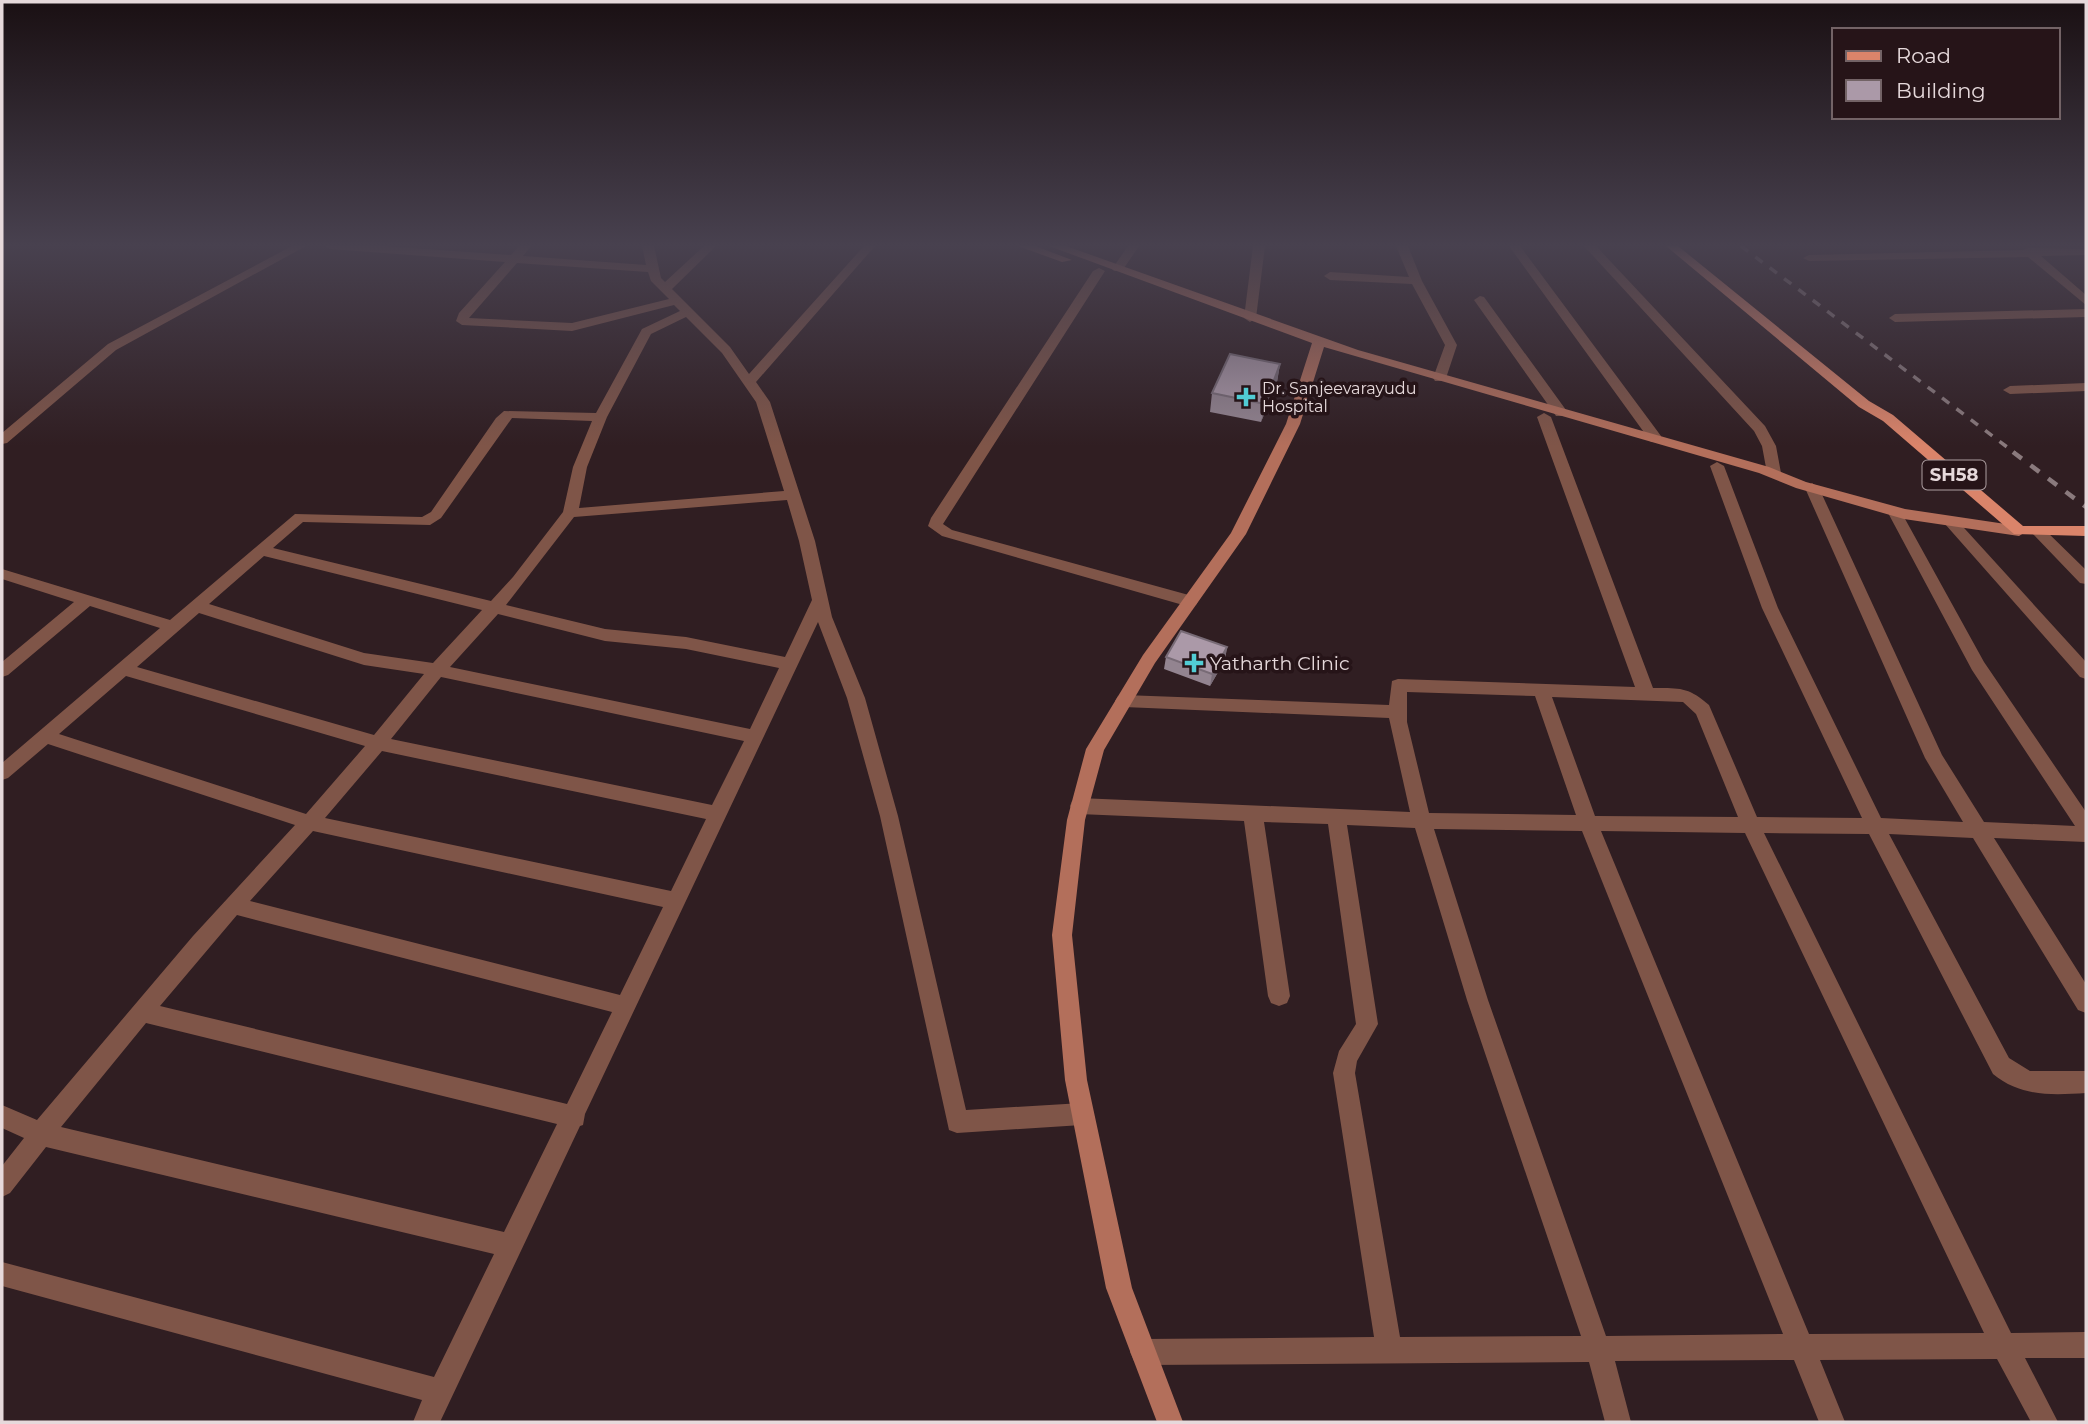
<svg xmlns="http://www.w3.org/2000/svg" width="2088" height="1424" viewBox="0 0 2088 1424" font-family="Montserrat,sans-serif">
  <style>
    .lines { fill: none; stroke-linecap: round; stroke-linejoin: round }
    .street { fill: #7f5548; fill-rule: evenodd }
    .secondary { fill: #b36f5b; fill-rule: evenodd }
    .primary { fill: #da846a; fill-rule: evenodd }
    .rail-far1 { stroke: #8a7a7d; stroke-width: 3.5; stroke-dasharray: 9 9; stroke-linecap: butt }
    .rail { stroke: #8a7a7d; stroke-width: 4.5; stroke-dasharray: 11 11; stroke-linecap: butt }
    .wall { fill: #938490 }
    .shaded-wall { fill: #786b76 }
    .building { fill: #ab99a8; stroke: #786b76; stroke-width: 2 }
    .poi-dot { fill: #51ccd4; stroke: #261418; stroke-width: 2.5 }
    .labels { text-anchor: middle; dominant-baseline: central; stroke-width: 7; stroke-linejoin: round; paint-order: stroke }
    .far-poi-label { font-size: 16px; fill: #e6d9db; stroke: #261418; text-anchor: start }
    .shield { fill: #261418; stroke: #ac9ea0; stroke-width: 2 }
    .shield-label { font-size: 18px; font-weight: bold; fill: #e6d9db }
    .poi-label { font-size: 19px; fill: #e6d9db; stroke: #261418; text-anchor: start }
  </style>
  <rect width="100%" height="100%" fill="#301e22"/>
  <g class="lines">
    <!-- street -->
    <path class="street" d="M292,246H306L116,350L7,443L2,444V433L108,344Z
      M325,246H383L511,255L519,246H531L523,256L646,265L642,246H654L661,278L665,282L704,246H716L672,289L730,347L749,374L864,246H875L756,382L770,402L815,541L832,617L865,698L898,816L966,1110L1082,1103L1090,1106L1093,1114L1090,1122L1082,1125L957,1133L949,1130L880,816L847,698L818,622L585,1114L583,1125L580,1126L440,1422H413L422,1400L2,1286V1262L434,1377L494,1254L46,1147L10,1193L2,1197V1166L24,1138L2,1128V1105L37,1120L193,936L295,825L48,744L8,778L2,780V763L160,628L90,606L8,675L2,677V662L74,602L2,579V569L170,620L295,514L422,517L431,512L496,418L504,411L596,413L642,329L680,311L674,305L572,331L462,325L456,321L459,313L505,262L330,249ZM517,263L648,272L651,281L669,299L572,323L469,318ZM686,317L722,353L756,402L784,491L579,508L587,467L607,417L651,334ZM512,418L592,421L573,467L563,512L513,577L491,601L273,548L303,522L430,525L441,518ZM787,500L799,541L812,600L785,657L686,637L605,629L506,605L574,517ZM264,556L482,610L433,663L364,653L209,604ZM199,613L364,665L424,674L374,735L137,667ZM498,614L605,641L686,649L779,668L750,729L450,667ZM126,676L365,746L306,814L59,734ZM441,677L744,741L712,805L391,739ZM382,751L706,819L671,891L325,818ZM313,831L663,907L620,995L250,901ZM237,915L612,1012L567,1104L160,1006ZM146,1023L557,1124L504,1232L61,1127Z
      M1128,246H1139L1122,271H1114L1112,269Z
      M1253,246H1265L1256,318L1250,322L1244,318Z
      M1396,246H1408L1422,281L1457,345L1445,381H1435L1433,378L1445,345L1412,284L1330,280L1324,276L1330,272L1409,277Z
      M1509,246H1520L1661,436V442H1651Z
      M1584,246H1596L1765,426L1776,446L1781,473L1779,476H1769L1767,473L1762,446L1754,431Z
      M2028,248L2086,249V255L2041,256L2086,295V305L2028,257L1809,261L1803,258L1809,255L2023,250Z
      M1099,268L1105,271L943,524L952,530L1196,597L1198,601L1196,605L1190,607L942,536L928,526L931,518L1093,271Z
      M1480,296L1484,297L1566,410V416H1556L1474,300Z
      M2086,309V317L1895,322L1889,318L1895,314Z
      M2086,383V391L2010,394L2003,390L2010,386Z
      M1544,413L1551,417L1653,688C1679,688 1689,687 1709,705L1757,817L1862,818L1762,608L1710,466L1717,462L1724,466L1778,608L1881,818L1963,822L1925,758L1805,488L1812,483L1819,488L1942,755L1984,822L2075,826L1972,670L1887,511L1889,508H1899L1984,662L2086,812V842L1994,838L2086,984V1013L2078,1010L1973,838L1889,834L2009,1058L2030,1071H2086V1093C2052,1095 2021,1097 1993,1074L1869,834L1764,833L2011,1333L2086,1332V1358H2025L2058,1422H2031L1997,1359L1820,1360L1845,1422H1819L1794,1360L1615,1361L1631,1422H1605L1589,1362L1143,1365L1134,1361L1130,1352L1134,1343L1143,1339L1374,1337L1333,1073L1339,1051L1356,1024L1328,824L1264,822L1290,996L1287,1003L1279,1006L1271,1003L1268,996L1244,821L1079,814L1072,811L1070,806L1072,801L1079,798L1410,812L1389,718L1124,707L1118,706L1115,701L1118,696L1124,695L1389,705L1392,681L1398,679L1635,687L1537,417ZM1407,692L1535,696L1576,815L1429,813L1407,722ZM1552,697L1683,702L1696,714L1738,817L1595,816ZM1347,825L1415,828L1467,1000L1581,1336L1400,1337L1355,1073L1357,1061L1378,1024ZM1434,829L1582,831L1783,1334L1606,1336L1488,1000ZM1601,831L1745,833L1984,1333L1809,1334Z
      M1950,516L1955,518L2086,662V679L2080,677L1945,524L1943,521L1945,518Z
      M2038,526L2043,528L2086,570V584L2080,583L2033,534L2030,531L2033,528Z"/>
    <!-- secondary -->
    <path class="secondary" d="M1018,246H1035L1072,260L1062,262Z
      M1049,246H1066L1358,350L1769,467L1806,482L1905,509L2019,526L2027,531L2019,536L1904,519L1796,488L1759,473L1324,347L1300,424L1246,534L1155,663L1104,750L1085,820L1072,935L1087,1080L1132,1288L1183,1422H1157L1106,1288L1065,1080L1052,935L1067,820L1086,749L1143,655L1231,533L1286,424L1312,343Z"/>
    <!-- primary -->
    <path class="primary" d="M1666,246H1678L1869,401L1893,415L2023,526H2086V536L2014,534L1883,421L1859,407Z"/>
    <!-- rail-far1 -->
    <path class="rail-far1" d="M1741,246L2015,453"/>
    <!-- rail -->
    <path class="rail" d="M2013,452L2086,507"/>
  </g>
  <!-- wall -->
  <path class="wall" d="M1280,364L1277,382L1261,422L1210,412L1212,393Z
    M1227,647L1225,660L1210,686L1164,669L1166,657Z"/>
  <!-- shaded-wall -->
  <path class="shaded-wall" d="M1280,364L1277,382L1261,422L1265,404Z
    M1227,647L1225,660L1210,686L1212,674Z"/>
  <!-- building -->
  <path class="building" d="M1230,354L1280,364L1265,404L1212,393Z
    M1181,631L1227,647L1212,674L1166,657Z"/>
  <!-- sky -->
  <linearGradient id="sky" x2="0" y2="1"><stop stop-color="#1a1013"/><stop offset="0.55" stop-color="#48414f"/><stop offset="1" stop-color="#48414f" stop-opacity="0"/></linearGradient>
  <rect width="2088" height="446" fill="url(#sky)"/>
  <!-- markers -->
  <g class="poi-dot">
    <path d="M1242.5 386.5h7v7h7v7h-7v7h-7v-7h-7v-7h7z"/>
    <path d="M1190.5 652.5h7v7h7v7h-7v7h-7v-7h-7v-7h7z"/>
  </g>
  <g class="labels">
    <!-- far-poi labels -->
    <g class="far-poi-label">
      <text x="1262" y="388">Dr. Sanjeevarayudu<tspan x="1262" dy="18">Hospital</tspan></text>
    </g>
    <!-- shield labels -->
    <rect class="shield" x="1922.5" y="460.5" width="63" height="29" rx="5"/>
    <g class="shield-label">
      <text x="1954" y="475">SH58</text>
    </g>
    <!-- poi labels -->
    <g class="poi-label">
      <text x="1210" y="663">Yatharth Clinic</text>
    </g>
  </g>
  <!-- border -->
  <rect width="2088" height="1424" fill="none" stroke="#e6d9db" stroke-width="7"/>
  <!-- legend -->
  <rect x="1832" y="28" width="228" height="91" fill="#261418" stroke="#736366" stroke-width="2"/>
  <rect x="1846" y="51" width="35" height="10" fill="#da846a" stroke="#736366" stroke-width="2"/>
  <text x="1896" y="63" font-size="21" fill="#e6d9db">Road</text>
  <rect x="1846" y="80" width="35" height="21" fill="#ab99a8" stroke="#736366" stroke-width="2"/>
  <text x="1896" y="98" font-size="21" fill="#e6d9db">Building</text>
</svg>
